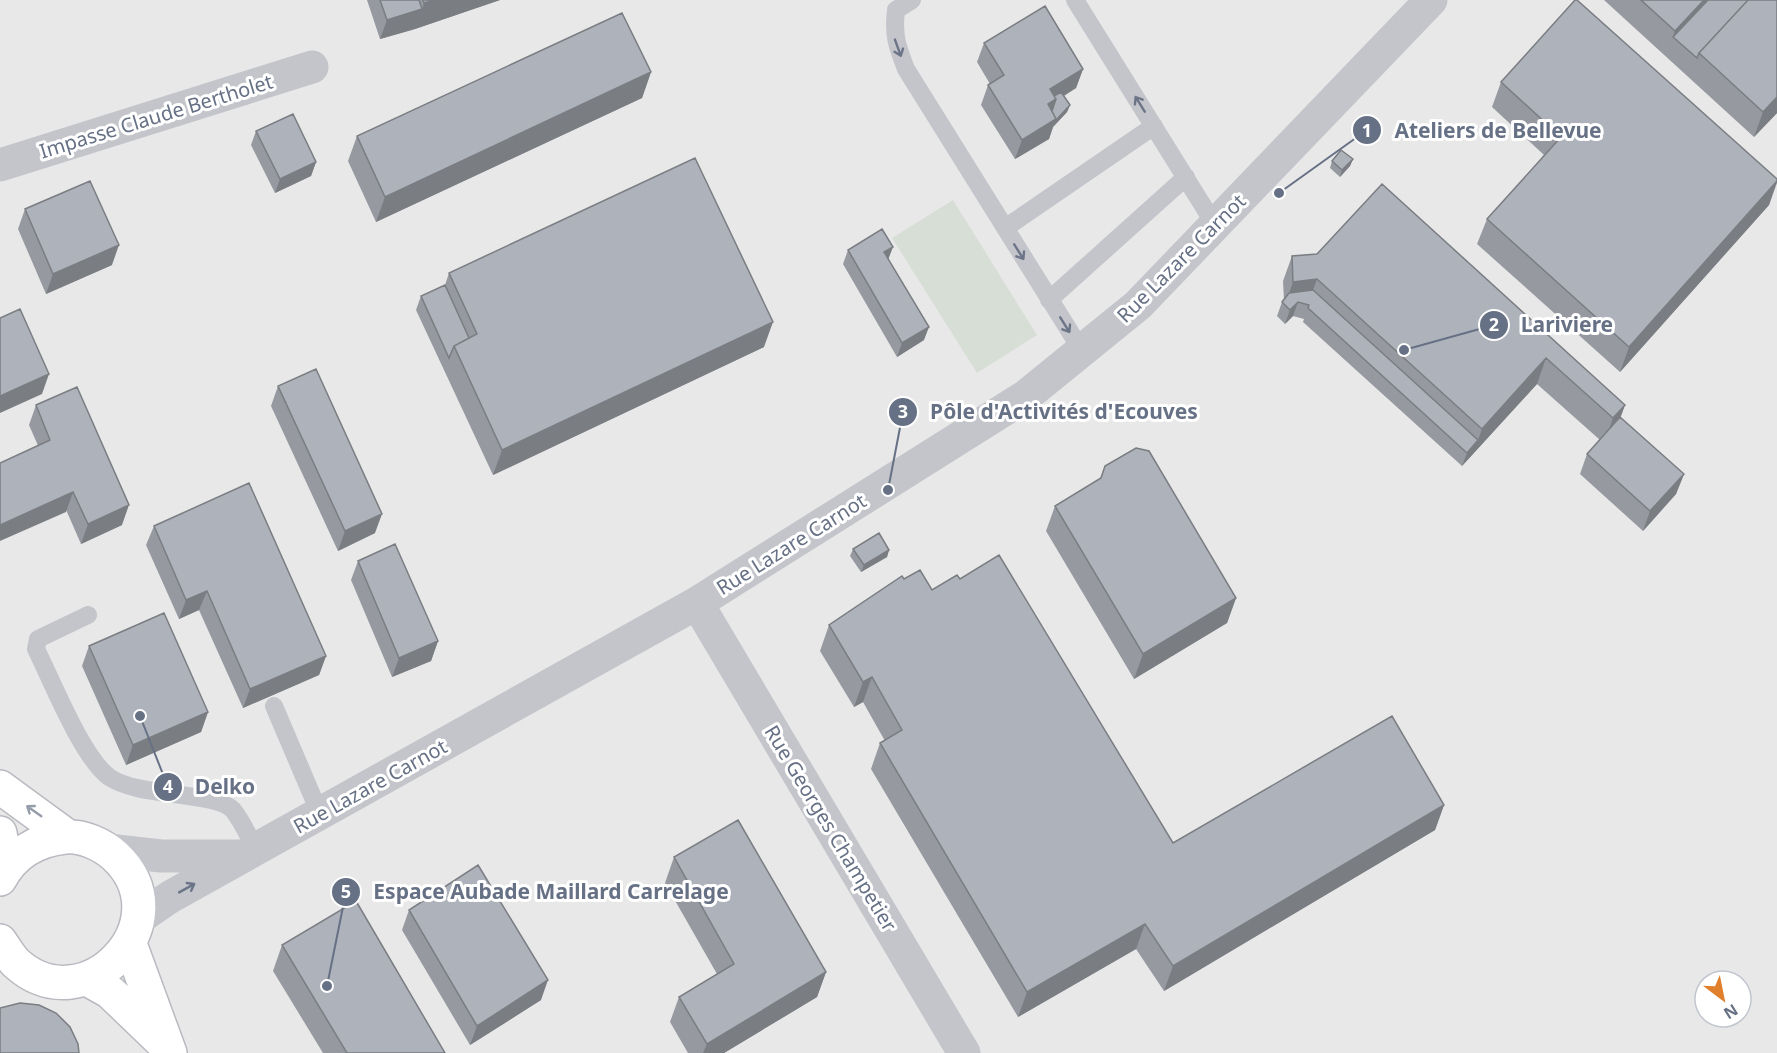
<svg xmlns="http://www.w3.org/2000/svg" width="1777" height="1053" viewBox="0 0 1777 1053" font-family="'Noto Sans',sans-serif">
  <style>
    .built { fill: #e8e8e8; fill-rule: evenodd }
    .green { fill: #d7ded6 }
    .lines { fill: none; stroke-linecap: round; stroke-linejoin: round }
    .secondary-casing { stroke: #b8bac0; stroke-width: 36 }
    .service { stroke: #c3c5ca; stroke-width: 18 }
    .minor { stroke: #c3c5ca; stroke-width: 33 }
    .secondary { stroke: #fff; stroke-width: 33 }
    .wall { fill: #9699a0 }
    .shaded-wall { fill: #7a7d82 }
    .building { fill: #aeb2ba; stroke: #7a7d82; stroke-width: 1.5 }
    .oneway { stroke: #6c7588 }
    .oneway2 { stroke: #959caa }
    .labels { text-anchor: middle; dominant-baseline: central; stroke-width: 6; stroke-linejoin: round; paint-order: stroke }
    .street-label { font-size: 20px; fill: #677185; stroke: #fff }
    .leader { fill: none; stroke: #677185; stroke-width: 2 }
    .callout-dot { fill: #677185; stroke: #fff; stroke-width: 2 }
    .mark-label { font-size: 18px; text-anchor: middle; font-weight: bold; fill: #fff }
    .callout-label { font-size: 21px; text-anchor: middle; font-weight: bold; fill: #677185; stroke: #fff; stroke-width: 6; stroke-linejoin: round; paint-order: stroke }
  </style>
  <rect width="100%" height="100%" fill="#f7f8f5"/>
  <!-- built -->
  <path class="built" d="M0,0H1777V1053H0ZM1705,981H1741V1017H1705Z"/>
  <!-- green -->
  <path class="green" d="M953,200L1037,335L977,373L892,238Z"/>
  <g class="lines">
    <defs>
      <path id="secondary" d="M0,787L67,836
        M0,833L6,867
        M0,879C13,854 37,840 65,837C82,835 103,845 115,856C185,921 85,1026 16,963C10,957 5,948 0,941
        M130,944L170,1053
        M87,979L110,992L161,1041"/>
    </defs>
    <!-- secondary casing -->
    <use href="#secondary" class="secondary-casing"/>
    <!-- service -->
    <path class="service" d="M912,0L896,10C893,35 897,46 906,69L1082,351
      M1075,0L1215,225
      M1005,228L1154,126
      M1049,300L1186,177
      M88,615L38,639L36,649C52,681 82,757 109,777C139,798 215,791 233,810C242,821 249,837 256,850
      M274,706L320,814"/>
    <!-- minor -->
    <path class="minor" d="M0,165L312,67
      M697,603L964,1053
      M108,850L161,856H240
      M138,919L170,897L697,603L1026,396L1138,305L1431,0"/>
    <!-- secondary -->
    <use href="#secondary" class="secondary"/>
  </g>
  <!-- wall -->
  <path class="wall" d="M367,0H500L415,29L380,39Z
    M1604,0H1777V113L1754,137Z
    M984,43L1083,69L1076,88L1064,96L1070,105L1067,112L1053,127L1049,139L1015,159L981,105L988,85L990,84L977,62Z
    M651,72L642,98L376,222L348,161L357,136Z
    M1501,82L1777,179V183L1769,205L1620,372L1477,244L1487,219L1544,155L1492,107Z
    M256,131L316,162L311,176L275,193L251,145Z
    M1353,159L1350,166L1340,177L1330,168L1332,161Z
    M1382,184L1625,405L1620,418L1684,474L1676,494L1643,531L1580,474L1587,454L1600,440L1537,384L1462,466L1303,322L1304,319L1293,316L1285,324L1277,316L1282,302L1284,300L1283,281L1292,256L1317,254Z
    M25,209L112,265L46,294L18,229Z
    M848,250L888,258L924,340L897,357L843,264Z
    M449,273L764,347L493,475L416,310L421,296L445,285Z
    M278,386L375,533L338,551L271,406Z
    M36,405L122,525L81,544L29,425Z
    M1105,466L1236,598L1227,623L1134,679L1046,531L1055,506L1100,479Z
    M154,526L326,656L319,675L243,708L199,610L179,619L146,545Z
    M853,549L889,550L887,557L861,572L850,556Z
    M358,561L438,641L431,661L392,677L351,580Z
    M904,579L932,590L1173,843L1444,805L1435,830L1164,991L1136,949L1018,1017L871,769L880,743L885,741L863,702L854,707L820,651L829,625Z
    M89,646L208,712L201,732L126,765L82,666Z
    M674,857L826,972L817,997L724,1053H688L670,1022L679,997L717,974L665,883Z
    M409,910L541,1000L470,1045L402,930Z
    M282,945L445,1053H323L273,971Z"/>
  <!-- shaded-wall -->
  <path class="shaded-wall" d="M434,0H500L415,29L380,39L387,20L422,9L424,3Z
    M1704,0H1719L1673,37L1675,31Z
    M1083,69L1076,88L1055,101L1049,119L1045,121L1050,89Z
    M651,72L642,98L376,222L385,197Z
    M1777,97V113L1754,137L1763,112Z
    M1070,105L1067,112L1053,127L1049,139L1015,159L1022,140Z
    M1353,159L1350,166L1340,177L1342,170Z
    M316,162L311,176L275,193L280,179Z
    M1777,181L1769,205L1620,372L1629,347Z
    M119,245L112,265L46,294L53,274Z
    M893,247L888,260L884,252Z
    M1317,279L1308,304L1298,302L1293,316L1285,324L1290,310L1285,305L1293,282Z
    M773,322L764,347L493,475L502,450Z
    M929,327L924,340L897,357L902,343Z
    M1546,358L1537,384L1462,466L1467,453L1478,440L1482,429Z
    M49,374L42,394L0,413V396Z
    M1625,405L1616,430L1604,444L1613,418Z
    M1684,474L1676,494L1643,531L1650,511Z
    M73,492L66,512L0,541V525Z
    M129,505L122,525L81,544L88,524Z
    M382,514L375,533L338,551L345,531Z
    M889,550L887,557L861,572L864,565Z
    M207,591L199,610L179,619L186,600Z
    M1236,598L1227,623L1134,679L1143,654Z
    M438,641L431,661L392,677L399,658Z
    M326,656L319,675L243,708L250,689Z
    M872,677L863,702L854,707L863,682Z
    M208,712L201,732L126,765L133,745Z
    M1444,805L1435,830L1164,991L1173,966Z
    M1145,924L1136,949L1018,1017L1027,992Z
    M826,972L817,997L724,1053H703L707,1044Z
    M548,980L541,1000L470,1045L477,1026Z"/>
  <!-- building -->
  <path class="building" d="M380,0H419L422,9L387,20Z
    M423,0H434L424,3Z
    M1575,0H1577L1777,179V181L1629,347L1487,219L1561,137L1501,82Z
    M1641,0H1704L1675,31Z
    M1708,0H1748L1699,53L1697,58L1673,37Z
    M1748,0H1777V97L1763,112L1699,53Z
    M1045,6L1083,69L1050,89L1056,99L1048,104L1056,119L1022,140L988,85L1004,75L984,43Z
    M622,13L651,72L385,197L357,136Z
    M1061,92L1070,105L1056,120V119L1052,111L1056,99L1054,96Z
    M293,114L316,162L280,179L256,131Z
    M1341,150L1353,159L1342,170L1332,161Z
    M695,158L773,322L502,450L454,346L477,334L449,273Z
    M90,181L119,245L53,274L25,209Z
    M1382,184L1625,405L1613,418L1546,358L1482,429L1317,279L1293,282L1292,256L1317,254Z
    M882,229L893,247L884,252L929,327L902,343L848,250Z
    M445,285L469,338L454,346L449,358L421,296Z
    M1313,290L1478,440L1467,453L1308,308L1309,305L1298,302L1290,310L1282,302L1289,293Z
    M20,309L49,374L0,396V318Z
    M316,369L382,514L345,531L278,386Z
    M77,387L129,505L88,524L73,492L0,525V463L50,440L36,405Z
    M1620,417L1684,474L1650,511L1587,454Z
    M1136,448L1149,451L1236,598L1143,654L1055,506L1101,478L1105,466Z
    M249,483L326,656L250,689L207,591L186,600L154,526Z
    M879,533L889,550L864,565L853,549Z
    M395,544L438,641L399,658L358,561Z
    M999,555L1173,843L1392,716L1444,805L1173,966L1145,924L1027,992L880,743L902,730L872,677L863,682L829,625L902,576L904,579L920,570L932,590L957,575L960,579Z
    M164,613L208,712L133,745L89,646Z
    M738,820L826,972L707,1044L679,997L734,964L674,857Z
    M478,865L548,980L477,1026L409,910Z
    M356,901L445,1053H347L282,945Z
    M20,1003L39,1005L56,1013L70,1027L78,1044L79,1053H0V1008Z"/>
  <!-- one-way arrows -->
  <defs><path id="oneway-shaft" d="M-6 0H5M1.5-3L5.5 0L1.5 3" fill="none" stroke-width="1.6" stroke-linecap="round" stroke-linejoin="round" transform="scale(1.5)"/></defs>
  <g class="oneway">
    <use href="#oneway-shaft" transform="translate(898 48) rotate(70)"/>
    <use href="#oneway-shaft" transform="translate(1140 104) rotate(-122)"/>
    <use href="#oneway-shaft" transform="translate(1019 252) rotate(58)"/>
    <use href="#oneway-shaft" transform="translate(1065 325) rotate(58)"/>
    <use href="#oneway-shaft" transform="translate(187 888) rotate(-29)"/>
  </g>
  <use class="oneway2" href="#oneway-shaft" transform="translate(34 811) rotate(-145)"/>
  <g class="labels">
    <!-- street labels -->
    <g class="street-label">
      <text transform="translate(156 116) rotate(-17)">Impasse Claude Bertholet</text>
      <text transform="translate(1181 258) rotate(-45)">Rue Lazare Carnot</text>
      <text transform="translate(791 544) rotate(-32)">Rue Lazare Carnot</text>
      <text transform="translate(370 786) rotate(-29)">Rue Lazare Carnot</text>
      <text transform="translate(831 828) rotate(59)">Rue Georges Champetier</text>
    </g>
  </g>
  <!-- callouts -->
  <path class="leader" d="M1279 193L1367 130M1404 350L1494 325M888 490L903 412M140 716L168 787M327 986L346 892"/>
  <g class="callout-dot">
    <circle cx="1279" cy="193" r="6"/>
    <circle cx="1404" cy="350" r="6"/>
    <circle cx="888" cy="490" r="6"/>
    <circle cx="140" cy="716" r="6"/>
    <circle cx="327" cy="986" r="6"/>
    <circle cx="1367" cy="130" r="15"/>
    <circle cx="1494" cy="325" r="15"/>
    <circle cx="903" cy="412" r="15"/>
    <circle cx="168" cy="787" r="15"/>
    <circle cx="346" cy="892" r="15"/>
  </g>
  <g class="mark-label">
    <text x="1367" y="137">1</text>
    <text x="1494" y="331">2</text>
    <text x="903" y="418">3</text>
    <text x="168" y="793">4</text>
    <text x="346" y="898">5</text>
  </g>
  <g class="callout-label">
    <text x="1498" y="138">Ateliers de Bellevue</text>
    <text x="1567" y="332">Lariviere</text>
    <text x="1064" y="419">Pôle d'Activités d'Ecouves</text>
    <text x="225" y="794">Delko</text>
    <text x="551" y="899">Espace Aubade Maillard Carrelage</text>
  </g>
  <!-- north arrow -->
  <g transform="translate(1723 999) rotate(148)"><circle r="28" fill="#ffffff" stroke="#c2c6ce" stroke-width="1.5"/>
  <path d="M0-4.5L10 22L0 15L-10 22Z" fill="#e0802c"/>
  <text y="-9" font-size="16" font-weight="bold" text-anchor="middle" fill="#677185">N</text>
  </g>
</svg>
